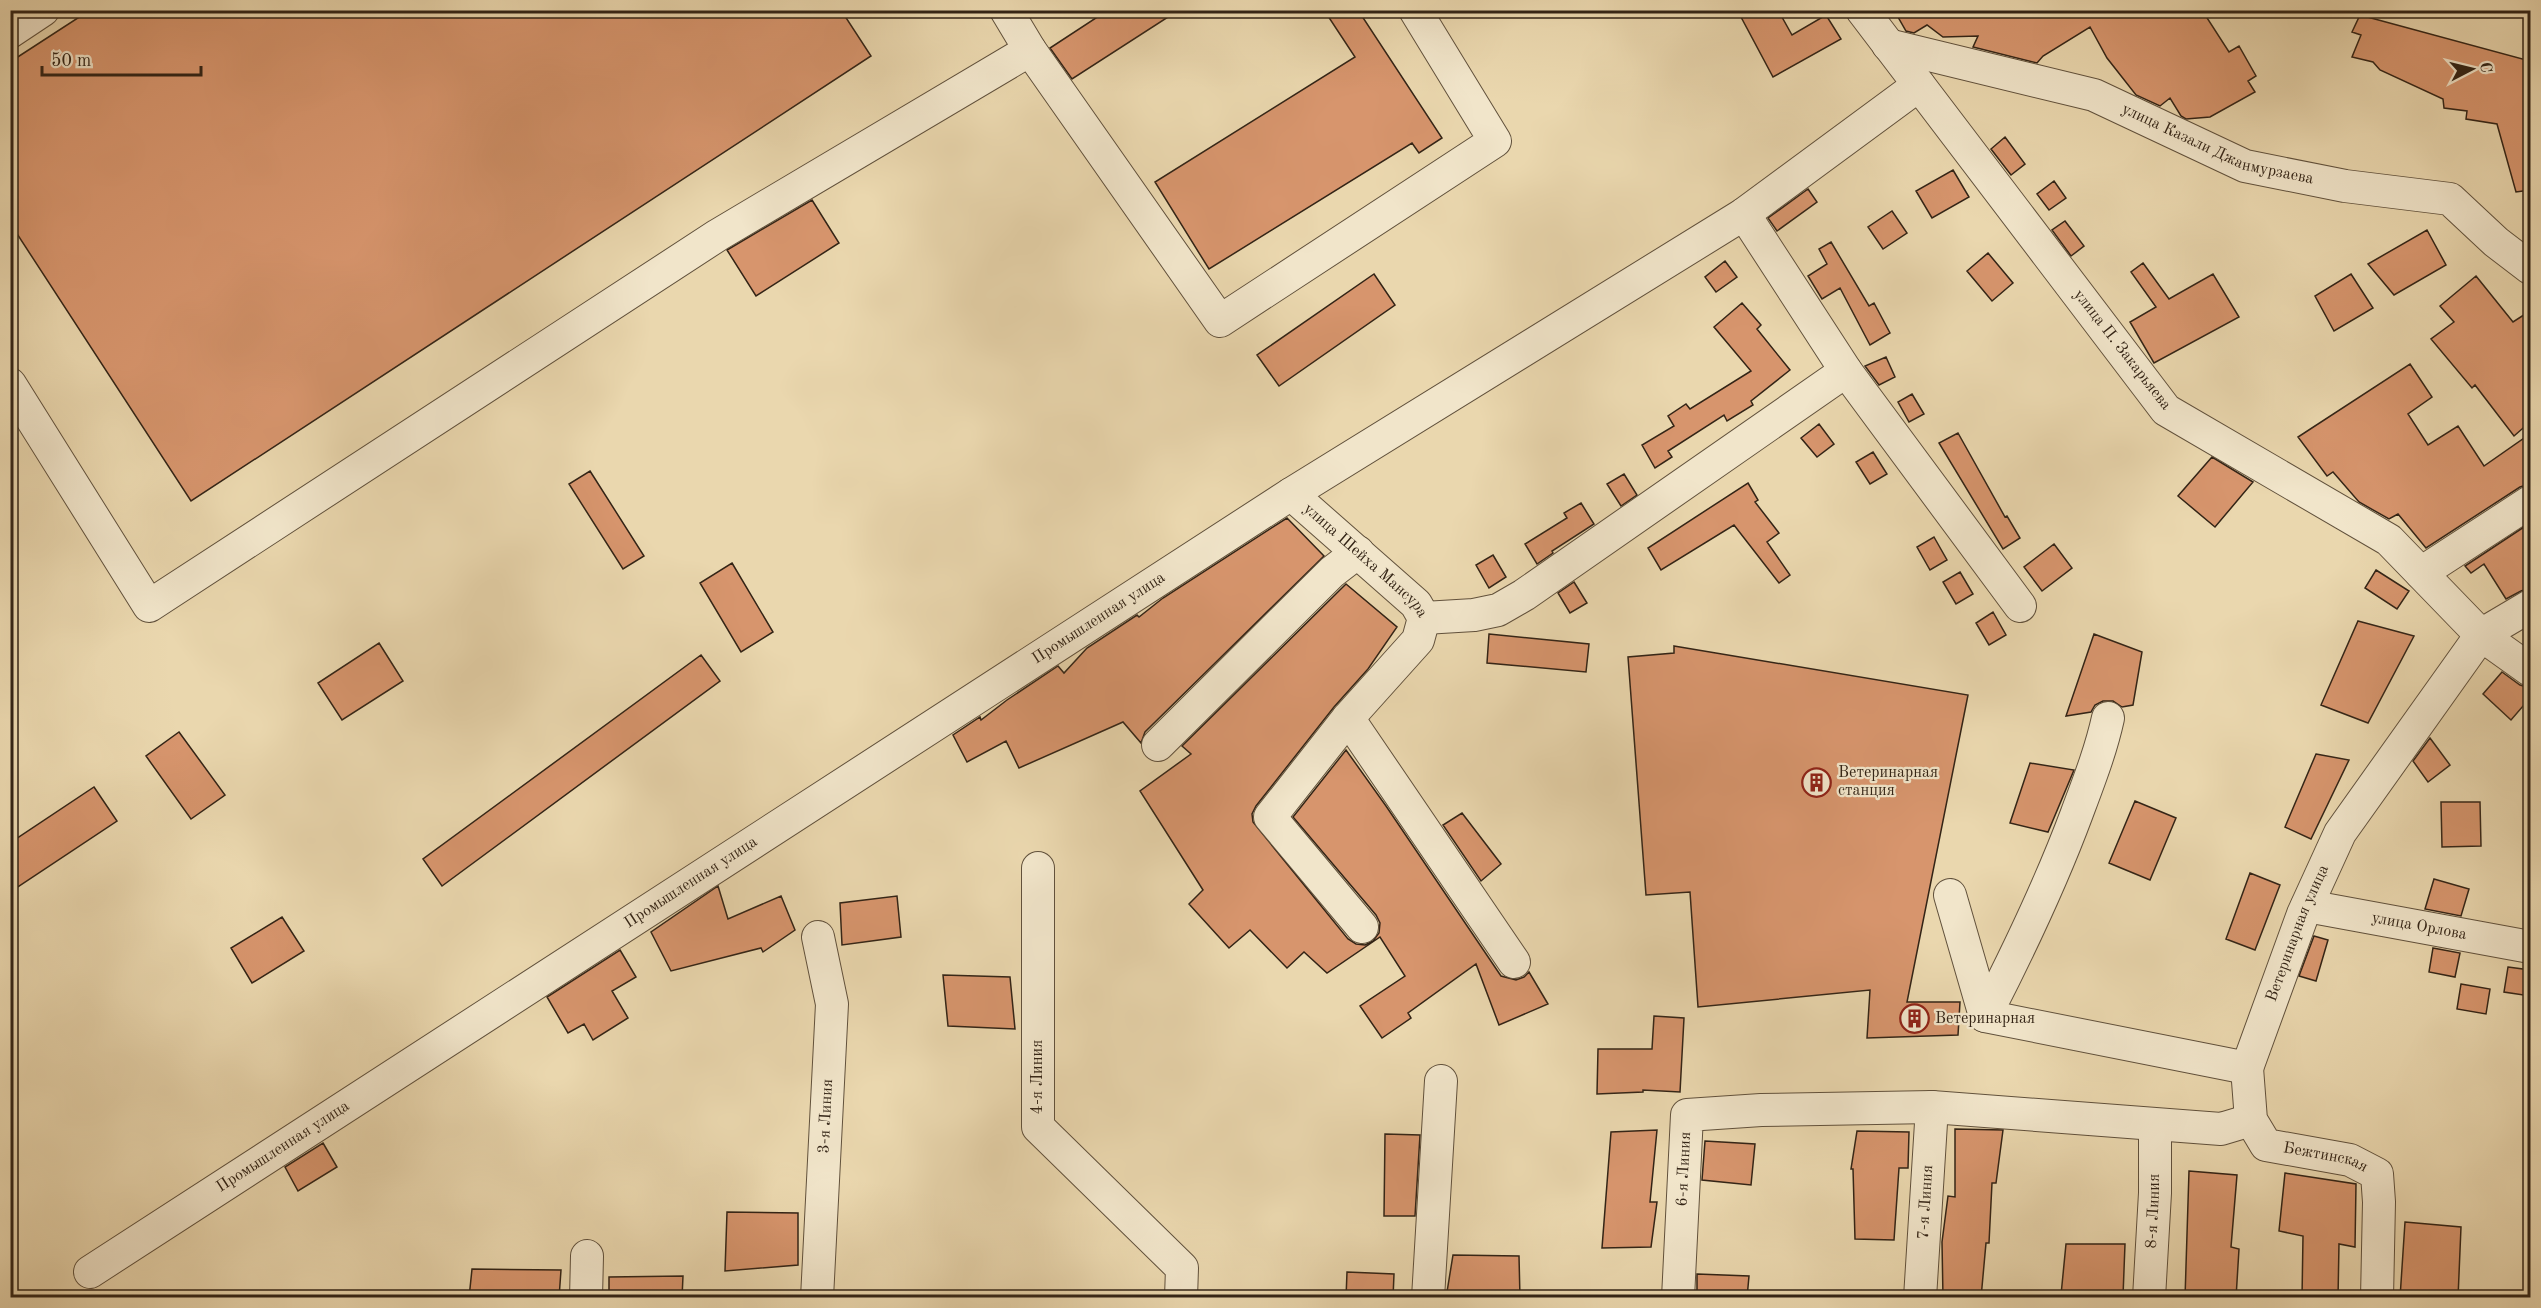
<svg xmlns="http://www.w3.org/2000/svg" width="2541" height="1308" viewBox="0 0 2541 1308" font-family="'Old Standard TT',serif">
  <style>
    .building { fill: #d7956d; stroke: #332416; stroke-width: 1.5 }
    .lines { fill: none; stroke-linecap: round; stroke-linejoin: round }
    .minor-casing { stroke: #61513c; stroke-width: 34 }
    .minor { stroke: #f1e5ca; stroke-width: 32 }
    .labels { text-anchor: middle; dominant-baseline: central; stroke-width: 4.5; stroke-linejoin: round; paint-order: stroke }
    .street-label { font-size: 16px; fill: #332416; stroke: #f1e5ca }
    .poi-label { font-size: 16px; fill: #332416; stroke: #f1e5ca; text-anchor: start }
  </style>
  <rect width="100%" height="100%" fill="#ead7ae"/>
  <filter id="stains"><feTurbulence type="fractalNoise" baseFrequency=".00333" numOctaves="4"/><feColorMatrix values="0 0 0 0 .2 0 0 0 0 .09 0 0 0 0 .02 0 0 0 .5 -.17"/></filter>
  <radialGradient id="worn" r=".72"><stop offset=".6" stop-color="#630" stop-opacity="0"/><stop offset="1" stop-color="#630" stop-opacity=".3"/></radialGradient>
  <!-- building -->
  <path class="building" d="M90,10H841L871,56L191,501L10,223V62Z
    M1108,10H1179L1072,79L1050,48Z
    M1324,10H1358L1442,138L1419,153L1412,143L1209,269L1155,182L1355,57Z
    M1753,10H1778L1792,35L1826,15L1841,39L1773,77L1741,17Z
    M1894,10H2202L2229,52L2239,46L2256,76L2248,81L2255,92L2210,117L2186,119L2181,116L2170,98L2160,106L2136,95L2107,58L2090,27L2043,56L2037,63L1973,47L1978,36L1943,37L1927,25L1914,33L1906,31Z
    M2360,15L2530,61V190L2516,192L2497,124L2466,119L2467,111L2444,108L2443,99L2380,70L2373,62L2352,57L2361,35L2352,32Z
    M2005,137L2025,164L2011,175L1991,149Z
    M1953,170L1969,197L1932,218L1916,191Z
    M2054,181L2066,198L2049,210L2037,194Z
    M1808,189L1817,202L1777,231L1768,218Z
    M812,200L839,243L756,296L727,250Z
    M1892,211L1907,233L1883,249L1868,227Z
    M2065,221L2084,246L2071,256L2052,230Z
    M2427,230L2446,265L2394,295L2368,264Z
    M1831,242L1869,306L1874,303L1890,333L1870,345L1840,288L1822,299L1808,276L1827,264L1819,249Z
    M1988,253L2013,283L1992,301L1967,271Z
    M1725,261L1737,277L1716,292L1705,277Z
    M2143,263L2169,299L2213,274L2239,317L2154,363L2130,322L2156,307L2131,272Z
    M1374,274L1395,305L1279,386L1257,355Z
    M2351,274L2373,308L2334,331L2315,296Z
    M2476,276L2513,322L2530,311V422L2514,436L2475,385L2472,388L2431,339L2454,322L2440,306Z
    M1742,303L1761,325L1757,329L1790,370L1751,401L1753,405L1727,421L1724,415L1668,451L1672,457L1655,468L1642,445L1674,426L1668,416L1686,404L1690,409L1751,371L1714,327Z
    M1886,357L1895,377L1879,385L1865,366Z
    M2410,364L2432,397L2408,414L2428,445L2458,426L2484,466L2530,434V484L2520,487L2426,548L2398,514L2389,519L2359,502L2333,472L2327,476L2298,437Z
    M1912,394L1924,414L1909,422L1898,402Z
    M1819,424L1834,444L1817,457L1801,438Z
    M1958,433L2005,517L2007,516L2020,538L2003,549L1939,443Z
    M1873,452L1887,474L1870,484L1856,462Z
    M2212,457L2253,482L2215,527L2178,496Z
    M590,471L644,556L623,569L569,484Z
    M1624,474L1637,495L1621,506L1607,484Z
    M1748,483L1758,500L1755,502L1779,533L1767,542L1790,575L1779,583L1734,525L1661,570L1648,548Z
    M1581,503L1594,524L1552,551L1553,553L1537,564L1525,544L1567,518L1564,513Z
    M1287,518L1324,556L1145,732L1141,743L1123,722L1019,768L1006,741L967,762L953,735L980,717L981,720L1007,700L1058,666L1064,673L1087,648L1137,615L1139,617L1163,598Z
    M2530,523V588L2521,591L2506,599L2484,564L2471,573L2465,566Z
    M1934,537L1947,560L1930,570L1917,547Z
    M2054,544L2072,568L2042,591L2024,567Z
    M1493,555L1506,577L1489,588L1476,565Z
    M732,563L773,632L741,652L700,583Z
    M2376,570L2409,591L2397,609L2365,588Z
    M1960,572L1973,594L1956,604L1943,582Z
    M1574,582L1587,603L1570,613L1558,593Z
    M1346,584L1397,627L1368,669L1334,707L1256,806L1252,814L1253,822L1348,939L1356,944L1365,945L1373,941L1379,933L1380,923L1376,915L1293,817L1346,750L1386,806L1501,976L1516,980L1524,977L1529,972L1548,1004L1499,1025L1476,964L1408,1013L1411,1018L1382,1038L1360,1006L1405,976L1380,937L1327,973L1304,952L1287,968L1250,930L1229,948L1189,904L1203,890L1140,791L1191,754L1182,746Z
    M1993,612L2006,635L1989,645L1976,623Z
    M2358,621L2414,636L2368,723L2321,705Z
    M1489,634L1589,644L1586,672L1487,663Z
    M2094,634L2142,652L2133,705L2122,707L2113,701H2103L2095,705L2091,712L2066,716Z
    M379,643L403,681L342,720L318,683Z
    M1674,646L1968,695L1907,1002H1960L1958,1035L1867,1038L1870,990L1698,1007L1690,892L1646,895L1628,657L1674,653Z
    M701,655L720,681L442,886L423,859Z
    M2502,672L2520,685L2530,688V698L2511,720L2483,694Z
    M179,732L225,795L191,819L146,756Z
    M2430,738L2450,765L2428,782L2413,761Z
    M2316,754L2349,760L2311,839L2285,827Z
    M2030,763L2074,770L2048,832L2010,823Z
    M94,787L117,821L10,892V843Z
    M2135,801L2176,818L2150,880L2109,863Z
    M2441,802H2480L2481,846L2442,847Z
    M1462,813L1501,864L1481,881L1443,825Z
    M2250,873L2280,885L2255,950L2226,939Z
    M2434,879L2469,889L2461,916L2425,909Z
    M718,886L728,919L781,896L795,930L763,952L761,948L671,971L651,932Z
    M897,896L901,937L842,945L840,903Z
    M282,917L304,951L252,983L231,948Z
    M2314,936L2328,940L2316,981L2299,976Z
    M2433,948L2460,953L2455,977L2429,972Z
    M620,950L636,977L612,991L628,1018L593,1040L584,1024L568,1033L547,997Z
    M2508,967L2530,970V996L2504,992Z
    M943,975L1010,977L1015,1029L948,1026Z
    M2461,984L2490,989L2486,1014L2457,1009Z
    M1654,1016L1684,1018L1680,1092L1643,1090V1092L1597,1094L1598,1049H1652Z
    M1955,1129L2003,1130L1996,1183H1992L1989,1243H1986L1981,1298H1943L1942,1242L1948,1196L1955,1197Z
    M1657,1130L1650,1202H1657L1651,1247L1602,1248L1611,1132Z
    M1857,1131L1909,1132L1908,1168H1899L1894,1240L1855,1239L1853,1169H1851Z
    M1385,1134L1420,1135L1415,1216H1384Z
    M1705,1141L1755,1144L1751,1185L1702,1180Z
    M323,1143L337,1167L298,1191L285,1167Z
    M2189,1171L2237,1175L2231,1247L2239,1249L2236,1298H2185Z
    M2285,1173L2356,1184L2355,1247L2339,1244L2338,1298H2302L2303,1236L2279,1231Z
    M727,1212L798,1213V1265L725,1271Z
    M2405,1222L2461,1227L2458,1298H2400Z
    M2066,1244H2125L2123,1296L2061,1295Z
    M1453,1255L1519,1256L1520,1298H1446Z
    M472,1269L561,1270L559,1298H469Z
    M1347,1272L1394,1274L1393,1298H1346Z
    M1697,1274L1749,1276L1747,1298H1697Z
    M683,1276L682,1298H609V1277Z"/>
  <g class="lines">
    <defs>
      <g id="minor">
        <path d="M1006,10L1030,50L1220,321L1495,141L1415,10"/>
        <path d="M1862,10L2166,410L2389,540L2481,635L2530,606"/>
        <path d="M10,32L43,10"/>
        <path id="s1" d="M1888,45L2094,95L2245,166L2345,186L2450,199L2496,242L2530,268"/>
        <path d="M1744,214L1846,371L2020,606"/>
        <path d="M10,384L149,606L718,235L1030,50"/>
        <path id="s2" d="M1291,494L1416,604L1424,618L1418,640L1348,718L1270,817L1362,927"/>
        <path d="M2421,573L2530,502"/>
        <path d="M1424,618L1474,615L1498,610L1524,595L1846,371"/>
        <path d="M1348,718L1514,962"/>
        <path d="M1158,745L1332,572L1358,552"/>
        <path d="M1038,868V1127L1182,1268L1181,1298"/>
        <path id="s3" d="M1950,895L1985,1016L2247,1068L2303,914L2340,833L2481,635L2530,670"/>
        <path id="s4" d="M2307,906L2530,947"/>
        <path d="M1985,1016C2019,950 2051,883 2077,813C2089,781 2101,750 2108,718"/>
        <path id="s5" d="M2247,1068L2251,1120L2266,1145L2350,1160L2377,1174L2379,1202L2377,1298"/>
        <path id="s6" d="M90,1272L1291,494L1744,214L1919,85"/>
        <path d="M586,1298L587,1256"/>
        <path id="s7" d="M817,1298L832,1004L818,937"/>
        <path d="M1428,1298L1441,1081"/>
        <path id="s8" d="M1678,1298L1687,1115L1761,1110L1932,1107L2221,1129L2251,1120"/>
        <path id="s9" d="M1920,1298L1932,1107"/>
        <path id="s10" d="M2149,1298L2155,1193V1126"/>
      </g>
    </defs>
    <!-- minor casing -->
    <use href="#minor" class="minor-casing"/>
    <!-- minor -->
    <use href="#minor" class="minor"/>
  </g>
  <!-- icons -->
  <defs>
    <symbol id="building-ring" viewBox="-11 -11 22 22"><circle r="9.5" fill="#f1e5ca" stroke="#8f2418" stroke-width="1.5"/><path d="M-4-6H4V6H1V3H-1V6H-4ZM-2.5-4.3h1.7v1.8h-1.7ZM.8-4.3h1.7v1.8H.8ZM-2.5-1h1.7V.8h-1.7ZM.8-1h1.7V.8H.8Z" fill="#8f2418"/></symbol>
  </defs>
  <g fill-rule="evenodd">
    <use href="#building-ring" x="1800" y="766" width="33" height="33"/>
    <use href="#building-ring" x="1898" y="1002" width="33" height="33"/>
  </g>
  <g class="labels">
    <!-- street labels -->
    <g class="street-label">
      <text stroke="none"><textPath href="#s1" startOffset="346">улица Казали Джанмурзаева</textPath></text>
      <text transform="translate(2122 350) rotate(52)">улица П. Закарьяева</text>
      <text stroke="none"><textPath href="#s2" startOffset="100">улица Шейха Мансура</textPath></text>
      <text stroke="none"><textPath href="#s6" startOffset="1202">Промышленная улица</textPath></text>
      <text stroke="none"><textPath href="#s6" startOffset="716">Промышленная улица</textPath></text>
      <text stroke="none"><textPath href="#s4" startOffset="114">улица Орлова</textPath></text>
      <text stroke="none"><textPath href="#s3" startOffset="537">Ветеринарная улица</textPath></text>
      <text transform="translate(1038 1077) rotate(-90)">4-я Линия</text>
      <text stroke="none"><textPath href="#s7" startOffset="182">3-я Линия</textPath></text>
      <text stroke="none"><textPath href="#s6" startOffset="230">Промышленная улица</textPath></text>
      <text stroke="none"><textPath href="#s5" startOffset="142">Бежтинская</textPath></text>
      <text stroke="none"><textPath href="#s8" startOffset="129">6-я Линия</textPath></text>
      <text stroke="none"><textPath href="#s9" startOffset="96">7-я Линия</textPath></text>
      <text stroke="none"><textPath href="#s10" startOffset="87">8-я Линия</textPath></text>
    </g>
    <!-- poi labels -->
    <g class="poi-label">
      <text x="1838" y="773">Ветеринарная<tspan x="1838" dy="18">станция</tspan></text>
      <text x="1935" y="1019">Ветеринарная</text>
    </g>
  </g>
  <!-- margin -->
  <rect width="2541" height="1308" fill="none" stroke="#ead7ae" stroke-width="36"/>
  <rect x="12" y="12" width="2517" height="1284" fill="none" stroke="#332416" stroke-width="3"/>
  <rect x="18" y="18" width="2505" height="1272" fill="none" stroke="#332416" stroke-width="1.5"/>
  <!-- north arrow -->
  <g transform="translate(2472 69) rotate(83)" stroke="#f1e5ca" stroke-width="4.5" paint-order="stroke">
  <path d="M0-4.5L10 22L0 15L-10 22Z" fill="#332416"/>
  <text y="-9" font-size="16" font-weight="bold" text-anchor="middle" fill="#332416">С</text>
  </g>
  <!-- scale -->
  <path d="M42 66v9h159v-9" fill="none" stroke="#332416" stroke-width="3"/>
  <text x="51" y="66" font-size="18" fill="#332416" stroke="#f1e5ca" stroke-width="4.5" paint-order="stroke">50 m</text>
  <rect width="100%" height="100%" filter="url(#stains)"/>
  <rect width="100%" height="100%" fill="url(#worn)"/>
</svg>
